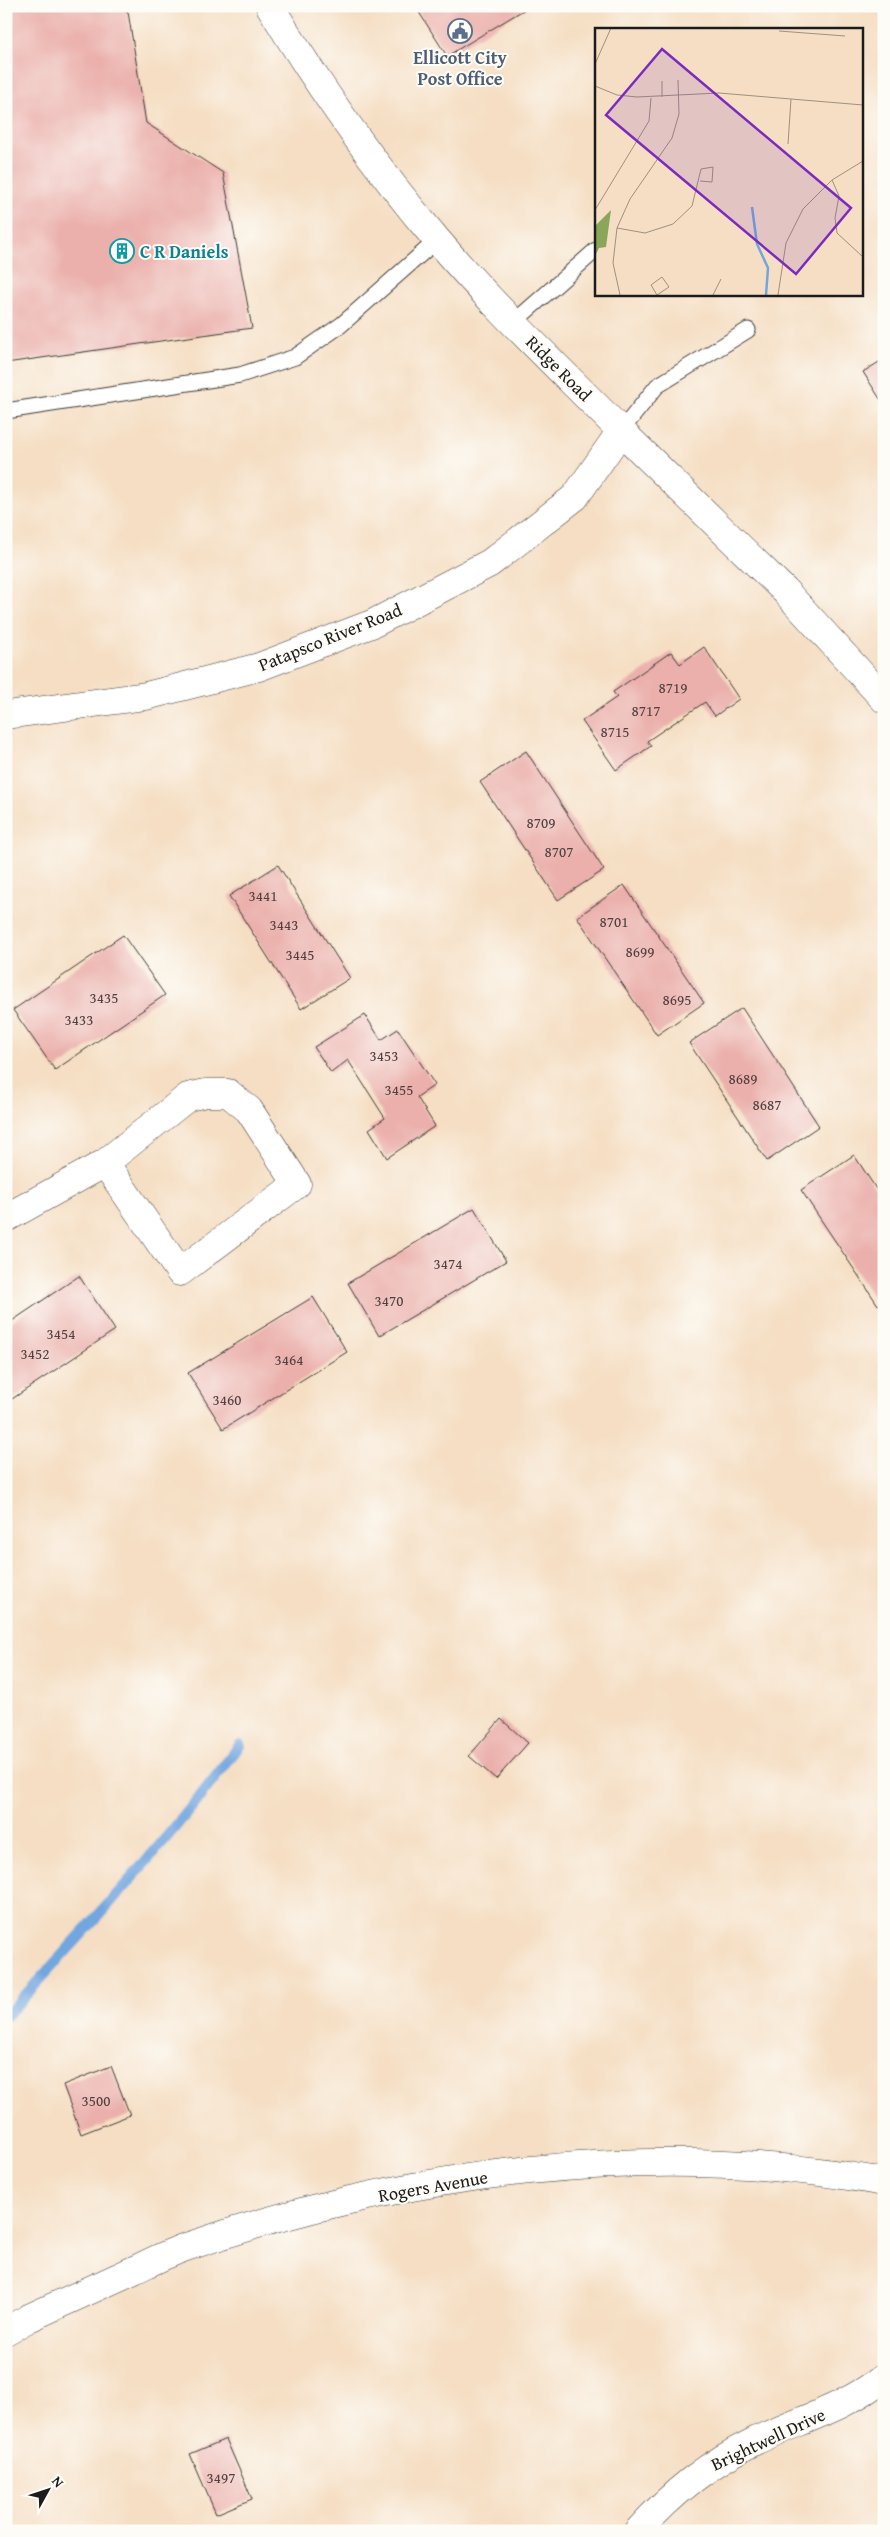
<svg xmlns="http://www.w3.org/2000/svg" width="890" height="2537" viewBox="0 0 890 2537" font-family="'Gentium Book Plus',serif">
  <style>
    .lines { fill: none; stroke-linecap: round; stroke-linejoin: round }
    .stream { stroke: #72a6df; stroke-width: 11 }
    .building { fill: #ebb0ac }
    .service-casing { stroke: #3d3935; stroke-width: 17 }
    .minor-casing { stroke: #3d3935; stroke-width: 29 }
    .tertiary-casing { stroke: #3d3935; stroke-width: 29 }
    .service { stroke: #fff; stroke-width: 15 }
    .minor { stroke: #fff; stroke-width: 28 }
    .tertiary { stroke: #fff; stroke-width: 28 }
    .labels { text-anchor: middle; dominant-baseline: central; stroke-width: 4; stroke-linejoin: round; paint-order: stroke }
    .number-label { font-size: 15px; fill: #504140 }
    .service-label { font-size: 18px; font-weight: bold; fill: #4e5e75; stroke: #fdfcf7 }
    .culture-label { font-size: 18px; font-weight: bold; fill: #0d838f; stroke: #fdfcf7; text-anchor: start }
    .street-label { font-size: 18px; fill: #1c1c1c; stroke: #fdfcf7 }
    .inset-river { fill: none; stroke: #72a6df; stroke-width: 2.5 }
    .inset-road { fill: none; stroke: #9e9080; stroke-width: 1 }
    .view { fill: #7b2cbf; fill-opacity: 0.15; stroke: #7b2cbf; stroke-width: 2.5 }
    .inset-edge { fill: none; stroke: #1c1c1c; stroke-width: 2.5 }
  </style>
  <rect width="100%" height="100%" fill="#fdfcf7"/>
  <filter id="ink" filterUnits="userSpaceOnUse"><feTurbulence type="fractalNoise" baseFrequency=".02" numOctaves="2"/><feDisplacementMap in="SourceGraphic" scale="10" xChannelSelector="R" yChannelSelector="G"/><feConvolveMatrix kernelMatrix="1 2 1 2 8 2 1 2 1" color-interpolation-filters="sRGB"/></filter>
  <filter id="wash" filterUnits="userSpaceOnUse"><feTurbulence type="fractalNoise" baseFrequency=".0096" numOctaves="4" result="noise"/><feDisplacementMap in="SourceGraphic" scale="20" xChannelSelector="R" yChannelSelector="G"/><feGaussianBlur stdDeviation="1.12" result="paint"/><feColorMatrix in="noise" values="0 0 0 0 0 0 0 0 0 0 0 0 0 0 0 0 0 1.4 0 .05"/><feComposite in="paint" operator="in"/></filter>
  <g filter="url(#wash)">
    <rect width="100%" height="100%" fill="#f5dec3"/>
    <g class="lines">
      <!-- stream -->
      <path class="stream" d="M6,2016C88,1928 168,1841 240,1745"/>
    </g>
    <g id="blocks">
      <!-- building -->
      <path class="building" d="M6,6H120L128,12L146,123L223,173L252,328L6,363Z
        M415,6H530L447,56Z
        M884,359V405L863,372Z
        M704,647L739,699L715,716L705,702L647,741L651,746L616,770L582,721L617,697L613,692L671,652L680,664Z
        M526,751L604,870L558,900L480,782Z
        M278,865L350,978L301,1009L229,896Z
        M624,885L704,1003L657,1035L577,917Z
        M123,935L165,995L55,1070L13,1010Z
        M742,1008L819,1126L767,1161L689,1043Z
        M365,1015L381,1040L398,1029L435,1085L417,1097L435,1126L387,1158L369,1129L385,1118L348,1060L331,1073L314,1047Z
        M854,1155L884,1201V1302L878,1305L801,1190Z
        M474,1208L506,1261L379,1336L348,1283Z
        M79,1276L115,1330L6,1403V1325Z
        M313,1297L347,1352L223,1429L188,1373Z
        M501,1719L528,1743L496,1779L469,1756Z
        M111,2066L130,2115L81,2134L63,2085Z
        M226,2439L252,2499L216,2514L190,2454Z"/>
    </g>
  </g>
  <g filter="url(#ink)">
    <use href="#blocks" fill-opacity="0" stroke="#3d3935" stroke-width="1"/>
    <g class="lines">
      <defs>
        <path id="service" d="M514,322L596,250
          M6,411L240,375L295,357L341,325L437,240
          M621,431L657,386L748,330"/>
        <path id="minor" d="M621,431L786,592L884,699
          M6,1218L105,1163L188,1097L206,1093H228L249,1110L297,1184L180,1272L105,1163
          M638,2531C673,2492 708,2464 755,2441C799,2420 846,2408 884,2377"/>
        <path id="tertiary" d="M6,715L146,696L259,667L374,623L490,563L575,497L621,431C559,368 494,307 437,240C377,169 318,86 270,6
          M6,2331L29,2318C64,2302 99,2286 134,2270C151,2262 168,2253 186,2247C406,2171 654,2139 884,2182"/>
      </defs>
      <!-- service casing -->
      <use href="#service" class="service-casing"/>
      <!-- minor casing -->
      <use href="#minor" class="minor-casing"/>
      <!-- tertiary casing -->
      <use href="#tertiary" class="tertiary-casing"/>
      <!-- service -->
      <use href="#service" class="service"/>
      <!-- minor -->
      <use href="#minor" class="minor"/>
      <!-- tertiary -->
      <use href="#tertiary" class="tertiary"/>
    </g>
  </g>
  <!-- icons -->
  <defs>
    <symbol id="civic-ring" viewBox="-11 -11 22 22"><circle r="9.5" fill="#fdfcf7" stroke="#5c6f8a" stroke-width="1.5"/><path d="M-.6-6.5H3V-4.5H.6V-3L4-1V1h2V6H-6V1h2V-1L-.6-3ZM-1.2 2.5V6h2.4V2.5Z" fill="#5c6f8a"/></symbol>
    <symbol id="building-ring" viewBox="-11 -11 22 22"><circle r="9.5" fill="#fdfcf7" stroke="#0f9aa8" stroke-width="1.5"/><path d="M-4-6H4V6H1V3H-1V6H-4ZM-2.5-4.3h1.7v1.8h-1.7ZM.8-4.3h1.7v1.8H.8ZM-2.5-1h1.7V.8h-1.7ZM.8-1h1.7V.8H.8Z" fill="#0f9aa8"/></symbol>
  </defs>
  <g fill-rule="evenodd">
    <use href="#civic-ring" x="446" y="17" width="28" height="28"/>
    <use href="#building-ring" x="108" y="237" width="28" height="28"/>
  </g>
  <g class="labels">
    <!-- number labels -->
    <g class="number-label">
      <text x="673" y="687">8719</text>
      <text x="646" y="710">8717</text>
      <text x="615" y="731">8715</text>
      <text x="541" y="822">8709</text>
      <text x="559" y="851">8707</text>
      <text x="263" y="895">3441</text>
      <text x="614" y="921">8701</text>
      <text x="284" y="924">3443</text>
      <text x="640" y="951">8699</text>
      <text x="300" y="954">3445</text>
      <text x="104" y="997">3435</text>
      <text x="677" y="999">8695</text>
      <text x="79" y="1019">3433</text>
      <text x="384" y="1055">3453</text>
      <text x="743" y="1078">8689</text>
      <text x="399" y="1089">3455</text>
      <text x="767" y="1104">8687</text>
      <text x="448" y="1263">3474</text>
      <text x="389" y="1300">3470</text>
      <text x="61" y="1333">3454</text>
      <text x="35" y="1353">3452</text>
      <text x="289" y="1359">3464</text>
      <text x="227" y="1399">3460</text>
      <text x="96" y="2100">3500</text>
      <text x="221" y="2477">3497</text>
    </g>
    <!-- service labels -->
    <g class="service-label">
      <text x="460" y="57">Ellicott City<tspan x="460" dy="21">Post Office</tspan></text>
    </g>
    <!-- culture labels -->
    <g class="culture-label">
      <text x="140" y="251">C R Daniels</text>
    </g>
    <!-- street labels -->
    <g class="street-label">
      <text transform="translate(559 368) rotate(45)">Ridge Road</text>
      <text transform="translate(330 637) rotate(-22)">Patapsco River Road</text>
      <text transform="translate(433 2186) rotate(-10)">Rogers Avenue</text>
      <text transform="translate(768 2439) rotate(-25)">Brightwell Drive</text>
    </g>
  </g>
  <!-- overview -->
  <g transform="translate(595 28)">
    <rect width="268" height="268" fill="#f5dec3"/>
    <path d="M16,182L11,219L4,220L0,228V198Z" fill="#8aa658"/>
    <path class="inset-river" d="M157,179L162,216L173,240L171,267"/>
    <path class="inset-road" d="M184,3L250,8M0,36L16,0M67,53V69M0,58L22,67L42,69L124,65L268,77M193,116L196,71M237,152L244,168L240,190L242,205L268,229M0,182L54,93L56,70M22,200L50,205L78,196L97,178L106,141L118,139L117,154L105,153M67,249L74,259L62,267L56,257ZM25,267L18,235L22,200L35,171L77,110L84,86L83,52M118,267L126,251M183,267L191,215L208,181L237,152L268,133"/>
    <path class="view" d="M67,21L256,180L201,246L11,87Z"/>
    <rect width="268" height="268" class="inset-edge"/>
  </g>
  <!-- margin -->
  <rect width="890" height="2537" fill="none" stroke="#fdfcf7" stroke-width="25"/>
  <!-- north arrow -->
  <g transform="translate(48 2490) rotate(50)" stroke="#fdfcf7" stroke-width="4" paint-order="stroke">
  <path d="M0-4L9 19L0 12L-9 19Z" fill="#1c1c1c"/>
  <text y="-8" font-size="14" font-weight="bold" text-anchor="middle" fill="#1c1c1c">N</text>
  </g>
</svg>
